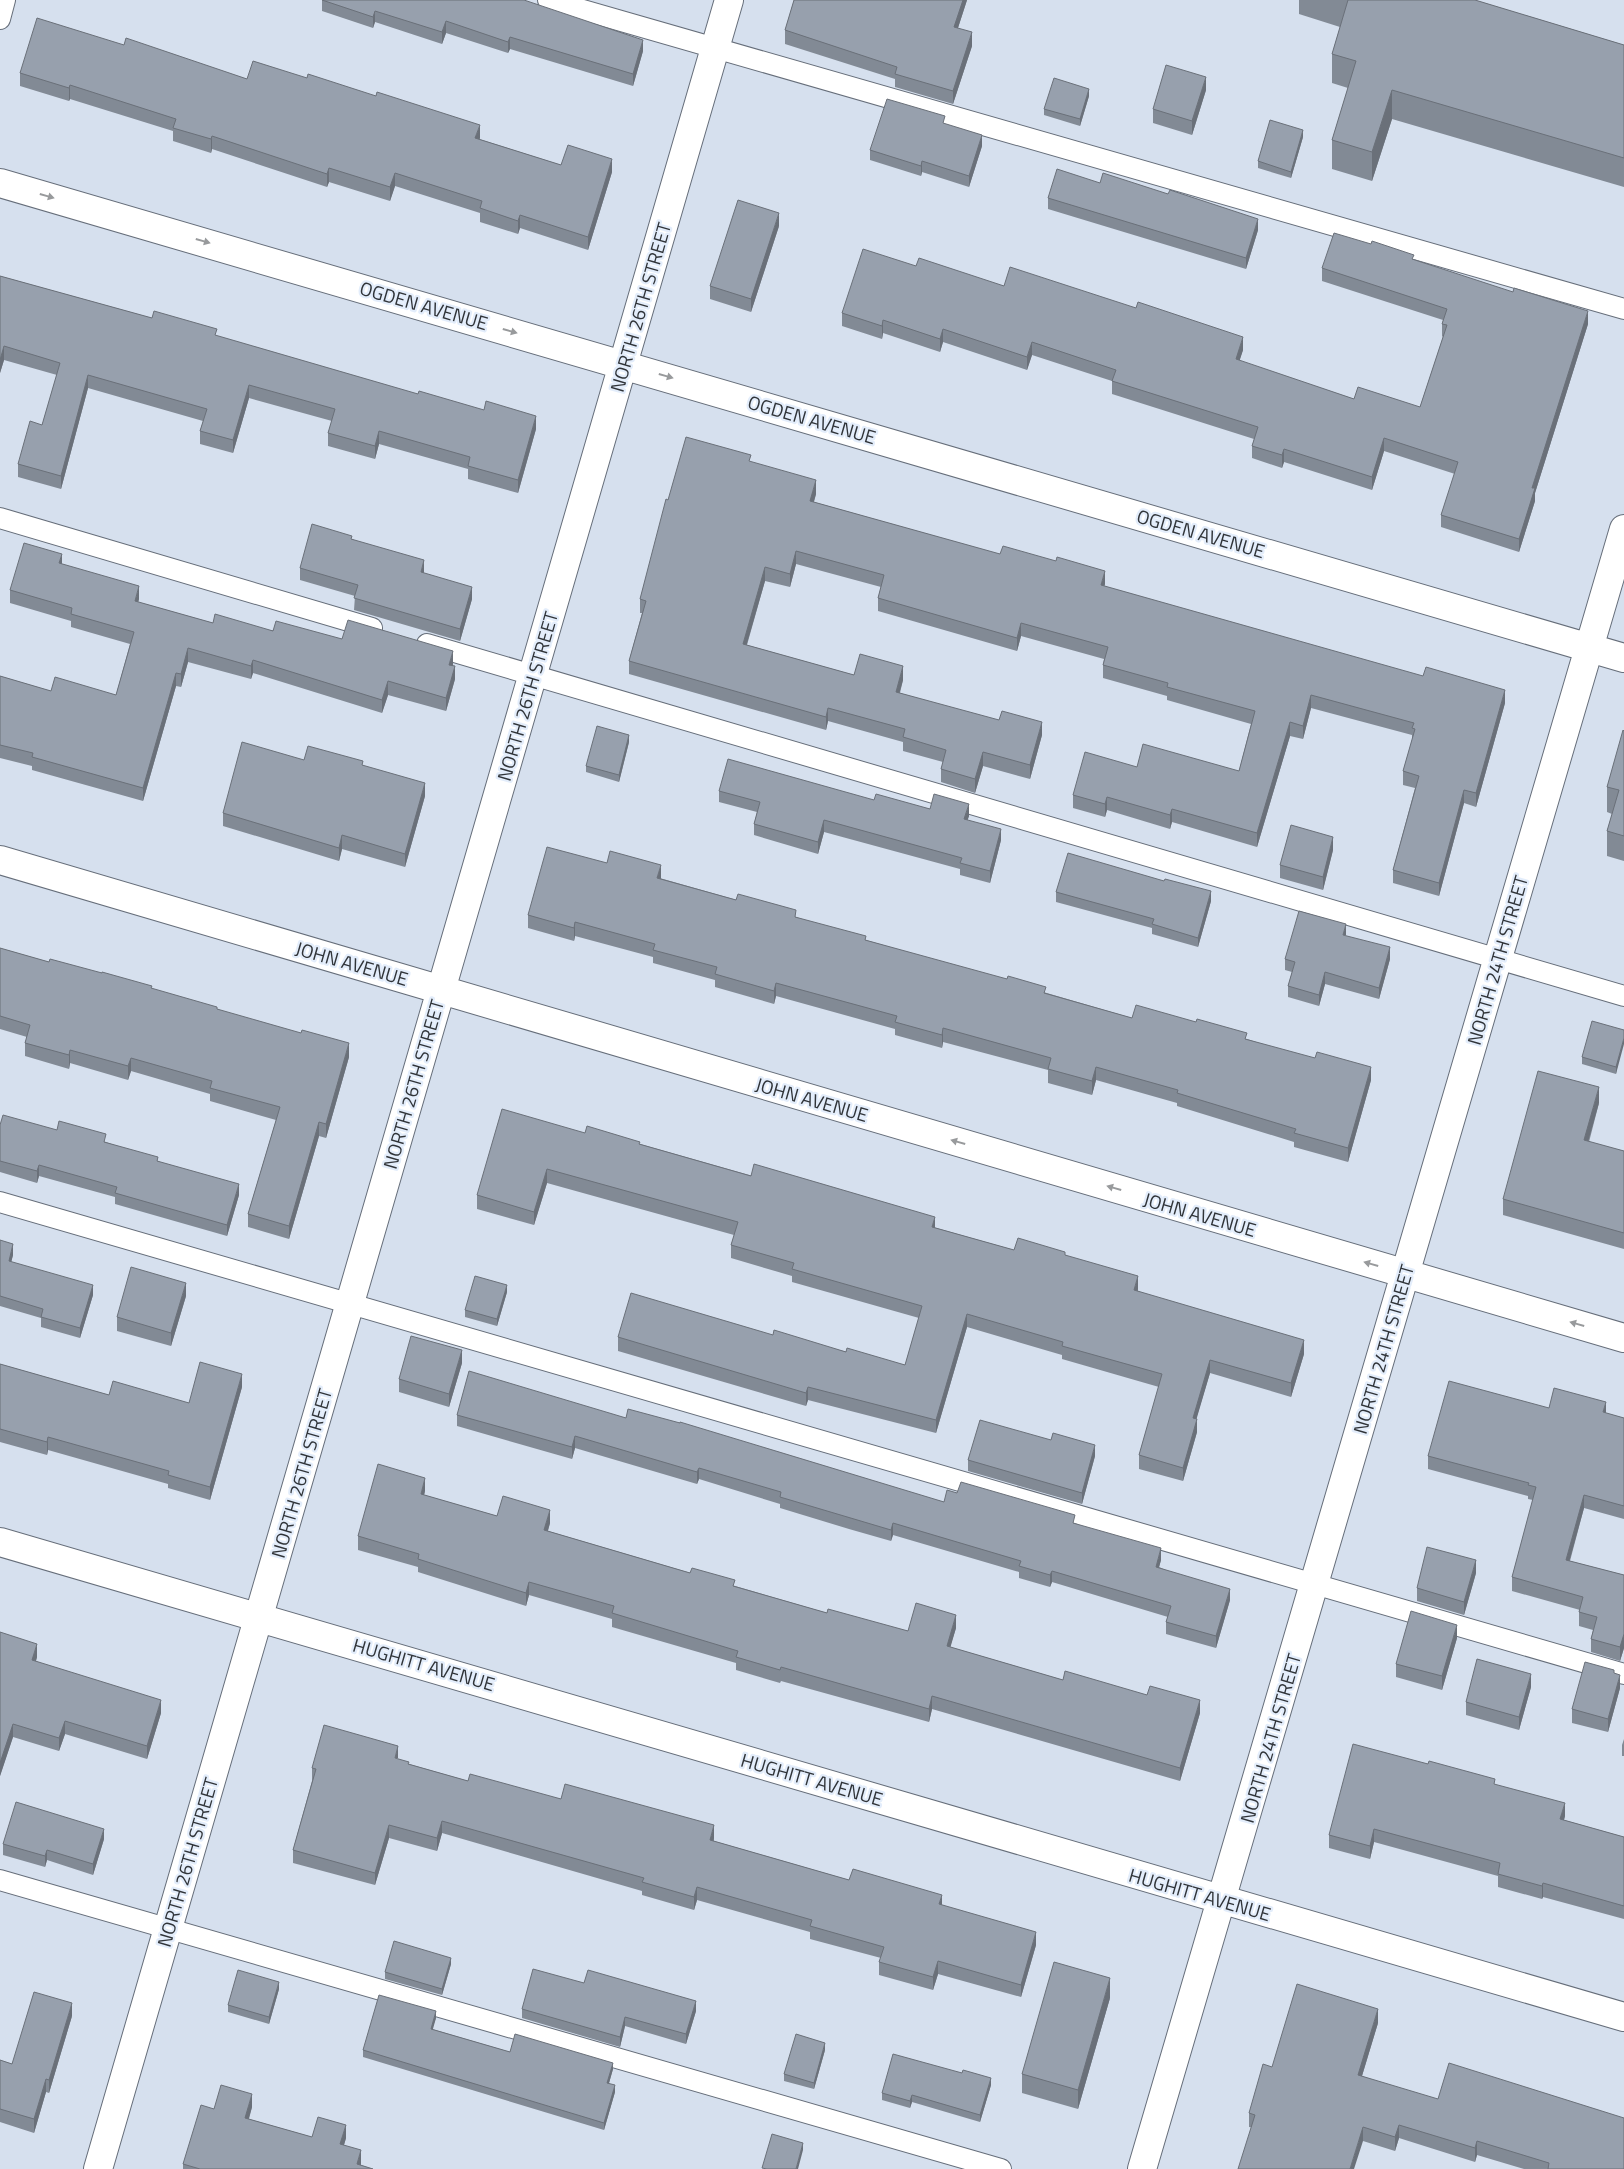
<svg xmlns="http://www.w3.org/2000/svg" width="1624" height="2169" viewBox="0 0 1624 2169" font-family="'Titillium Web',sans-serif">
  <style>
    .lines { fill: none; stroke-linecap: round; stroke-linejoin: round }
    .lane-casing { stroke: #666e7a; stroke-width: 22 }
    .street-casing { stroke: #666e7a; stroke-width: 30 }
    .lane { stroke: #fff; stroke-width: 20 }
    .street { stroke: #fff; stroke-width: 28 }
    .wall { fill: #828a95 }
    .shaded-wall { fill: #6a7079 }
    .building { fill: #97a0ad; stroke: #6a7079 }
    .oneway { fill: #989a9c }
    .labels { text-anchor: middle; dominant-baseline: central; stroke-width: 4.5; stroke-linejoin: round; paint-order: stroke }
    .street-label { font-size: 19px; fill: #303439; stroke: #e3edfb }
  </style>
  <rect width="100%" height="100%" fill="#d6e0ee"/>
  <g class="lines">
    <defs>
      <path id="lane" d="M548,0L1624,309
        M0,19L5,0
        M0,518L372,628
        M427,644L1624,996
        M0,1202L1624,1674
        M0,1880L1001,2169"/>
      <path id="street" d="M0,183L1624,658
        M0,860L1624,1338
        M0,1542L1624,2017
        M98,2169L729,0
        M1142,2169L1624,529"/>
    </defs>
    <!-- lane casing -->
    <use href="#lane" class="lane-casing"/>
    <!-- street casing -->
    <use href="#street" class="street-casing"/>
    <!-- lane -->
    <use href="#lane" class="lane"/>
    <!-- street -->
    <use href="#street" class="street"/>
  </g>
  <!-- wall -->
  <path class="wall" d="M322,0L643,51L633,86L510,49L508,53L446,33L442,44L375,22L373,28L322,11Z
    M794,0H967L958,28L972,46L953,104L895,87V79L785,44V30Z
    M1299,0H1475L1624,45V187L1392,119L1372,181L1332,169V140L1348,88L1332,83V54L1340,27L1299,14Z
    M124,45L247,79L480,138L479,139L561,165L612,172L588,250L520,228L518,234L480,222V213L395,186L390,201L329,182L327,187L212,149L211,153L173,141V131L70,99L69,101L20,86V73Z
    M1206,90L1192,135L1153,123V109Z
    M1089,96L1080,126L1044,115V109Z
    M945,124L982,146L969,187L922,172L921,176L870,160V150Z
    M1303,137L1291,178L1258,168V161Z
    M1048,198L1258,230L1246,269L1048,209Z
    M779,226L751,312L710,299V286Z
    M1414,260L1588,324L1535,493V501L1519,552L1441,527V515L1455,474L1384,451L1372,490L1284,462L1282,468L1252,458V446L1254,439L1112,394V381L1032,355L1027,370L943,342L940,352L883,333L882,339L842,326V313L916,266L1004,286L1243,350L1239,361L1354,399L1420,407L1443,337L1442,336V324L1443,320L1322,281V268Z
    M0,276L217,336L536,429L518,493L468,479V469L379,444L375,459L328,446V433L332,421L249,398L233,453L200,444V431L203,421L88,388L61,489L18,477V464L42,425L57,375L4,360L0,373Z
    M751,462L816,494L814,502L1105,584L1104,586L1505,703L1476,807L1464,803L1439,896L1393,883V870L1415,788L1403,785V771L1412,740V735L1311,708L1303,739L1290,736L1257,847L1172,822L1170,829L1107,810L1105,817L1073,808V795L1137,767L1239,771L1251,724L1167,700V696L1103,678V665L1104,659L1021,636L1017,651L878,611V598L881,587L796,564L790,587L765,581L747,645L854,675L903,680L900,693L1042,735L1030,779L983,766L975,793L941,782V769L943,762L903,751V742L828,721L826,730L629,674V661L642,613H640V599L668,500Z
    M352,539L424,572V573L472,599L460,641L354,610L355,596L300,580V568Z
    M62,564L139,599L138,602L213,623L342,639L453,664V666L455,679L446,711L388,695L382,713L253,673L251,679L188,662L181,687L176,686L143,801L32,770V766L0,758V676L51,691L116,695L130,644L71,627V621L10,603V590Z
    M1624,731V861L1607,856V831L1612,814L1607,812V787Z
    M629,742L619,782L586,772V766Z
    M304,760L363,766L425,796L405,867L342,849L339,861L223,826V813Z
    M719,791L874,800L930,809L969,816L967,820L1001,840L990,883L960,875V869L824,832L818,854L754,835V824L757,812L719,802Z
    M1333,850L1323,890L1280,878V865Z
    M607,863L796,917L866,940L1132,1018L1247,1039L1371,1080L1348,1162L1294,1147V1142L1177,1106V1103L1096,1080L1092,1095L1048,1083V1070L943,1042L942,1048L895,1035V1029L776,996L774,1004L715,987V980L653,963V957L575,936L574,941L528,928V915Z
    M1056,892L1211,901L1198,947L1152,934V928L1056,902Z
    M1346,936L1390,959L1379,999L1325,984L1319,1006L1288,997V986L1292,972L1285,970V959Z
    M0,948L49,962L152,989L217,1009L349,1057L326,1138L319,1136L289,1239L248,1227V1214L276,1120L210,1101V1094L131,1071L128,1080L70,1063L69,1069L25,1056V1043L27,1037L0,1029Z
    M1624,1030L1616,1074L1582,1064V1057Z
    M1599,1103L1589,1142L1624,1151V1249L1503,1215V1199Z
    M0,1125L57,1130L106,1142L158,1161L239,1195L227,1236L115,1204V1197L39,1176L37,1183L0,1172Z
    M585,1133L640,1144L1014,1250L1065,1255L1138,1289V1291L1304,1354L1291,1397L1210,1373L1196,1419L1197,1432L1183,1481L1139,1469V1455L1159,1387L1062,1359V1355L967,1327L936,1433L808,1400L806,1406L618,1351V1337L773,1335L905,1365L919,1318L792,1282V1276L731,1258V1245L734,1235L547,1183L534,1225L477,1209V1195Z
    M0,1240L13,1255L11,1262L93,1295L80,1338L41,1327V1318L0,1306Z
    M507,1292L497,1326L465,1317V1310Z
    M186,1296L171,1346L117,1331V1317Z
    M462,1363L449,1407L399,1392V1379Z
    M0,1364L109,1395L189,1403L242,1387L210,1500L168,1488V1484L48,1450L47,1455L0,1442Z
    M1606,1413L1624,1418V1519L1584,1508L1570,1561L1624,1575V1648L1620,1661L1591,1652V1639L1593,1630L1579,1626V1612L1580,1610L1512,1591V1577L1533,1500L1528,1499V1496L1428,1469V1456Z
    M457,1415L626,1418L944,1502L1075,1523L1161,1560L1159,1567L1230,1600L1216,1648L1166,1634V1622L1168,1617L1052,1582L1050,1587L1019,1578V1572L893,1535L891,1541L849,1529L780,1508V1504L699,1479L697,1484L575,1448L572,1459L457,1426Z
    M1051,1440L1095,1456L1082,1504L968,1471V1460Z
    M425,1491L424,1495L497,1516L550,1523L548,1531L735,1586L827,1613L908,1631L956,1628L950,1647L1063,1680L1200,1713L1180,1781L932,1709L929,1722L781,1681L780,1683L736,1670V1663L612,1627V1619L529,1595L526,1606L418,1572V1567L358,1550V1536Z
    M1476,1573L1464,1615L1417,1601V1588Z
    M0,1632L37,1657L36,1661L161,1713L147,1759L65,1734L59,1751L13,1737L0,1776Z
    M1457,1638L1442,1690L1396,1677V1664Z
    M1614,1673L1620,1688L1608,1732L1572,1723V1709Z
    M1531,1687L1519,1730L1466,1715V1702Z
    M1624,1739V1756H1622V1745Z
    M398,1759L409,1764L468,1781L561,1799L714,1838V1841L849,1880L942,1905L1036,1945L1021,1997L938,1974L933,1990L879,1975V1962L881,1958L810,1939V1932L697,1900L694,1910L642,1895V1891L442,1833L437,1851L389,1838L375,1885L293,1863V1850L312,1781V1768Z
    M1495,1785L1565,1816L1564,1820L1624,1837V1919L1543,1897L1542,1899L1498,1887V1876L1374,1842L1370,1859L1329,1848V1835Z
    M104,1839L93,1875L47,1860L45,1867L3,1855V1844Z
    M451,1964L442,1995L385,1979V1972Z
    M584,1983L696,2011L686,2044L625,2026L620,2047L522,2018V2009Z
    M279,1989L269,2024L228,2012V2005Z
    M1110,1998L1078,2109L1022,2093V2074Z
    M72,2016L49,2093L46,2092L34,2133L0,2122V2060L12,2064Z
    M436,2018L432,2029L510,2052L613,2069L609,2083L615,2092L604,2130L363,2057V2050Z
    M1378,2023L1362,2076L1624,2169H1524L1477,2155L1475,2162L1399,2138L1395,2151L1363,2141L1249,2127V2113Z
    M825,2050L814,2089L784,2081V2074Z
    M991,2085L980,2122L912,2102L910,2108L882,2100V2093Z
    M252,2107L249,2119L312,2137L346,2138L344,2145L361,2164V2165L373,2169H183V2164L214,2109Z"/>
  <!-- shaded-wall -->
  <path class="shaded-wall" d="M963,0H967L954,40V27Z
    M375,11V22L373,28V17Z
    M446,21V33L442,44V32Z
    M972,32V46L953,104V91Z
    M510,37V49L508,53V42Z
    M643,40V51L633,86V74Z
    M1206,77V90L1192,135V121Z
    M70,85V99L69,101V88Z
    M1089,89V96L1080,126V119Z
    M1392,90V119L1372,181V152Z
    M480,125V138L475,151V138Z
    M1303,130V137L1291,178V172Z
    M982,135V146L969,187V176Z
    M212,136V149L211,153V139Z
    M612,159V172L588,250V237Z
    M922,161V172L921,176V166Z
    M329,168V182L327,187V174Z
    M395,173V186L390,201V187Z
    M779,213V226L751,312V299Z
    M520,215V228L518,234V221Z
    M1258,219V230L1246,269V258Z
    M1588,311V324L1535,493V501L1519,552V539L1532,488Z
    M883,320V333L882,339V326Z
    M943,329V342L940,352V339Z
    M1243,337V350L1236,372V359Z
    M1032,342V355L1027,370V357Z
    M4,346V360L0,373V360Z
    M88,375V388L61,489V476Z
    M249,385V398L233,453V440Z
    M536,416V429L518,493V480Z
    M379,431V444L375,459V446Z
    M1384,438V451L1372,490V477Z
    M1284,449V462L1282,468V455Z
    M816,480V494L810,514V501Z
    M796,551V564L790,587V574Z
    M62,554V567L59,563Z
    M424,560V572L421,584V572Z
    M765,567V581L743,657V644Z
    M1105,571V584L1101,598V585Z
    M139,586V599L135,614V601Z
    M472,587V599L460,641V629Z
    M1021,623V636L1017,651V638Z
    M188,648V662L181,687V674Z
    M453,651V664L449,678V665Z
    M253,660V673L251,679V666Z
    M455,666V679L446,711V698Z
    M903,666V680L896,705V692Z
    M176,673V686L143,801V788Z
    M388,681V695L382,713V700Z
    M1505,690V703L1476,807V793Z
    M1311,695V708L1303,739V726Z
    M828,708V721L826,730V717Z
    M1042,722V735L1030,779V765Z
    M1290,722V736L1257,847V833Z
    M629,735V742L619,782V775Z
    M983,752V766L975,793V779Z
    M425,783V796L405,867V854Z
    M1464,790V803L1439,896V883Z
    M1107,797V810L1105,817V804Z
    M969,804V816L964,831V819Z
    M1172,809V822L1170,829V815Z
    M824,820V832L818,854V842Z
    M1001,829V840L990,883V871Z
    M342,835V849L339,861V848Z
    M1333,837V850L1323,890V877Z
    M661,865V878L657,891V878Z
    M1211,891V901L1198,947V938Z
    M575,922V936L574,941V928Z
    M1346,924V935H1343Z
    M1390,947V959L1379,999V988Z
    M1325,972V984L1319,1006V995Z
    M776,983V996L774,1004V991Z
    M943,1028V1042L942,1048V1035Z
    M1624,1038V1044L1616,1074V1067Z
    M349,1043V1057L326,1138V1124Z
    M70,1050V1063L69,1069V1055Z
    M131,1058V1071L128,1080V1066Z
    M1096,1067V1080L1092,1095V1081Z
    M1371,1067V1080L1348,1162V1148Z
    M1599,1087V1103L1584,1156V1140Z
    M319,1122V1136L289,1239V1226Z
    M39,1165V1176L37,1183V1171Z
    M547,1169V1183L534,1225V1212Z
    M239,1184V1195L227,1236V1225Z
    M935,1217V1230L932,1227Z
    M13,1244V1255L9,1271V1261Z
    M1138,1276V1289L1134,1303V1290Z
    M186,1283V1296L171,1346V1333Z
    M93,1285V1295L80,1338V1328Z
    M507,1285V1292L497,1326V1319Z
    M967,1314V1327L936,1433V1420Z
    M1304,1340V1354L1291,1397V1383Z
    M462,1350V1363L449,1407V1394Z
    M1210,1360V1373L1193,1431V1418Z
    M242,1374V1387L210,1500V1487Z
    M808,1387V1400L806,1406V1393Z
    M1606,1402V1415L1603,1412Z
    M1197,1419V1432L1183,1481V1468Z
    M575,1436V1448L572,1459V1447Z
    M48,1437V1450L47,1455V1442Z
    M1095,1445V1456L1082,1504V1493Z
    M699,1468V1479L697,1484V1472Z
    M425,1478V1491L421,1507V1494Z
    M1584,1495V1508L1566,1573V1560Z
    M550,1510V1523L544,1543V1530Z
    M893,1523V1535L891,1541V1530Z
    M1161,1548V1560L1156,1578V1567Z
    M1476,1560V1573L1464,1615V1602Z
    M1052,1571V1582L1050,1587V1575Z
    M529,1582V1595L526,1606V1593Z
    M1230,1589V1600L1216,1648V1636Z
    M956,1615V1628L947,1659V1646Z
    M1457,1625V1638L1442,1690V1676Z
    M1624,1634V1648L1620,1661V1647Z
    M37,1644V1657L32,1673V1660Z
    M1531,1674V1687L1519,1730V1717Z
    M1620,1675V1688L1608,1732V1719Z
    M932,1696V1709L929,1722V1709Z
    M161,1700V1713L147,1759V1746Z
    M1200,1700V1713L1180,1781V1768Z
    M65,1721V1734L59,1751V1738Z
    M13,1724V1737L0,1776V1763Z
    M398,1746V1758H395Z
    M1565,1803V1816L1560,1833V1819Z
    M442,1821V1833L437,1851V1838Z
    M389,1825V1838L375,1885V1873Z
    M714,1825V1838L710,1853V1840Z
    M104,1829V1839L93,1875V1864Z
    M1374,1829V1842L1370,1859V1846Z
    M47,1850V1860L45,1867V1856Z
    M1543,1883V1897L1542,1899V1886Z
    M697,1887V1900L694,1910V1897Z
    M942,1895V1907L939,1904Z
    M1036,1932V1945L1021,1997V1985Z
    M451,1958V1964L442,1995V1989Z
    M938,1961V1974L933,1990V1977Z
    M1110,1978V1998L1078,2109V2090Z
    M279,1982V1989L269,2024V2017Z
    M696,2001V2011L686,2044V2034Z
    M72,2003V2016L49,2093V2080Z
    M1378,2009V2023L1358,2089V2075Z
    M436,2011V2018L431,2036V2029Z
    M625,2017V2026L620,2047V2037Z
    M825,2043V2050L814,2089V2083Z
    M613,2063V2069L607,2090V2083Z
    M991,2078V2085L980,2122V2115Z
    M46,2079V2092L34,2133V2119Z
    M615,2085V2092L604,2130V2123Z
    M252,2094V2107L245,2131V2118Z
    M912,2095V2102L910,2108V2101Z
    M346,2125V2138L340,2158V2144Z
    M1399,2125V2138L1395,2151V2137Z
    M1363,2127V2141L1354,2169H1350Z
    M1477,2141V2155L1475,2162V2148Z
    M803,2143V2150L798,2169H796Z
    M361,2150V2164L360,2169L357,2164Z"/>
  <!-- building -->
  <path class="building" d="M322,0H524L643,40L633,74L510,37L508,42L446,21L442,32L375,11L373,17Z
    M794,0H963L954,27L972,32L953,91L895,74L897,67L785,30Z
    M1348,0H1475L1624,45V158L1392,90L1372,152L1332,140L1356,61L1332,54Z
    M37,18L124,45L126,38L247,79L253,61L307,78L308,74L376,96L377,92L480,125L475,138L561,165L568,145L612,159L588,237L520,215L518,221L480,208L482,201L395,173L390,187L329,168L327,174L212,136L211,139L173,128L176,119L70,85L69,88L20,73Z
    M1166,65L1206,77L1192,121L1153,109Z
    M1054,78L1089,89L1080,119L1044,109Z
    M887,99L945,116L943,123L982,135L969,176L922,161L921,166L870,150Z
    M1270,120L1303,130L1291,172L1258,161Z
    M1057,169L1100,183L1103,173L1168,194L1170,190L1258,219L1246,258L1048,198Z
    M738,200L779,213L751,299L710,286Z
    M1334,233L1371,244L1372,241L1414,255L1412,259L1513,292L1514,288L1588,311L1532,488H1535L1519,539L1441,515L1458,462L1384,438L1372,477L1284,449L1282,455L1252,446L1258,427L1112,381L1116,370L1032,342L1027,357L943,329L940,339L883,320L882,326L842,313L863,249L916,266L919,258L1004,286L1010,267L1136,308L1138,302L1243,337L1236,359L1354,399L1358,387L1420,407L1447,325L1442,324L1447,309L1322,268Z
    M0,276L152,318L154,311L217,329L215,335L418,394L419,391L484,410L486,401L536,416L518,480L468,466L470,457L379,431L375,446L328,433L335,409L249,385L233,440L200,431L207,409L88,375L61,476L18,464L30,421L42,425L60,363L4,346L0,360Z
    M686,437L751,455L749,461L816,480L810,501L1000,554L1003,546L1056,561L1057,557L1105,571L1101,585L1423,676L1426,667L1505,690L1476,793L1464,790L1439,883L1393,870L1419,776L1403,771L1415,729L1412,728L1414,723L1311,695L1303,726L1290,722L1257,833L1172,809L1170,815L1107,797L1105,804L1073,795L1085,752L1137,767L1143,744L1239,771L1255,711L1167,687L1168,683L1103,665L1108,647L1021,623L1017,638L878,598L884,575L796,551L790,574L765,567L743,644L854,675L860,654L903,666L896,692L999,720L1002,711L1042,722L1030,765L983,752L975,779L941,769L946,750L903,737L905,729L828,708L826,717L629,661L646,601L640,599L666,499L668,500Z
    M312,524L352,536L351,539L424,560L421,572L472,587L460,629L354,598L358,585L300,568Z
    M24,543L62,554L59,563L139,586L135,601L213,623L215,614L273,631L276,621L342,639L348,620L453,651L449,665L455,666L446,698L388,681L382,700L253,660L251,666L188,648L181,674L176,673L143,788L32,757L33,753L0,745V676L51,691L55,677L116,695L134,632L71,614L72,608L10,590Z
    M597,726L629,735L619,775L586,766Z
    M1623,730L1624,731V836L1607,831L1619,790L1607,787Z
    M242,742L304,760L308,746L363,761L362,765L425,783L405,854L342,835L339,848L223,813Z
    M728,759L874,800L876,794L930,809L934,794L969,804L964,819L1001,829L990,871L960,863L962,858L824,820L818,842L754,824L760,802L719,791Z
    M1291,825L1333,837L1323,877L1280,865Z
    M547,847L607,863L610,851L661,865L657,878L736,900L738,894L796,910L795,917L866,936L865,940L1007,979L1008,976L1046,987L1044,993L1132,1018L1136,1005L1196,1022L1197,1019L1247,1033L1245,1039L1315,1058L1317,1052L1371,1067L1348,1148L1294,1133L1296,1129L1177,1093L1178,1090L1096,1067L1092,1081L1048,1069L1051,1058L943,1028L942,1035L895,1022L897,1016L776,983L774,991L715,974L717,967L653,950L655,944L575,922L574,928L528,915Z
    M1068,853L1164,881L1165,879L1211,891L1198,938L1152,924L1154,919L1056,892Z
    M1299,911L1346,924L1343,935L1390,947L1379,988L1325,972L1319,995L1288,986L1295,962L1285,959Z
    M0,948L49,962L50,959L102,973V972L152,986L151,988L217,1007V1009L301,1033L302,1030L349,1043L326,1124L319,1122L289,1226L248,1214L280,1107L210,1088L212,1081L131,1058L128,1066L70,1050L69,1055L25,1043L30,1025L0,1016Z
    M1592,1021L1624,1030V1038L1616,1067L1582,1057Z
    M1538,1071L1599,1087L1584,1140L1624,1151V1233L1503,1199Z
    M502,1109L585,1133L587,1126L640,1142L639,1144L751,1176L754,1164L935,1217L932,1227L1014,1250L1018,1238L1065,1252V1255L1138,1276L1134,1290L1304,1340L1291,1383L1210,1360L1193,1418L1197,1419L1183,1468L1139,1455L1162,1374L1062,1346L1063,1342L967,1314L936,1420L808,1387L806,1393L618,1337L631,1293L773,1335L774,1330L846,1352L847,1348L905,1365L922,1306L792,1269L794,1263L731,1245L738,1222L547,1169L534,1212L477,1195Z
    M3,1115L57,1130L59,1121L106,1134L104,1142L158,1157L157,1161L239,1184L227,1225L115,1193L117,1187L39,1165L37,1171L0,1161V1125Z
    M0,1240L13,1244L9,1261L93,1285L80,1328L41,1317L43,1309L0,1296Z
    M131,1267L186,1283L171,1333L117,1317Z
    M475,1276L507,1285L497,1319L465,1310Z
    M411,1336L462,1350L449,1394L399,1379Z
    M200,1362L242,1374L210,1487L168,1475L169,1471L48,1437L47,1442L0,1429V1364L109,1395L113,1381L189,1403Z
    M469,1371L626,1418L628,1409L680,1423V1422L944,1502L947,1490L957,1493L961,1482L1075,1515L1073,1523L1161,1548L1156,1567L1230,1589L1216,1636L1166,1622L1171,1606L1052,1571L1050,1575L1019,1566L1021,1561L893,1523L891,1530L780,1497L781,1492L699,1468L697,1472L575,1436L572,1447L457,1415Z
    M1449,1381L1549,1408L1554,1388L1606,1402L1603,1412L1624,1418V1506L1584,1495L1566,1560L1624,1575V1634L1620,1647L1591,1639L1597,1617L1579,1612L1583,1597L1512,1577L1536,1487L1528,1485L1529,1483L1428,1456Z
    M980,1420L1051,1440L1053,1433L1095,1445L1082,1493L968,1460Z
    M378,1464L425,1478L421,1494L497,1516L503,1496L550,1510L544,1530L690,1573L692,1568L735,1580L733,1586L827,1613L828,1609L908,1631L916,1603L956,1615L947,1646L1063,1680L1065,1671L1147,1695L1150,1686L1200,1700L1180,1768L932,1696L929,1709L781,1667L780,1670L736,1657L738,1651L612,1613L614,1606L529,1582L526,1593L418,1559L419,1554L358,1536Z
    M1427,1547L1476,1560L1464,1602L1417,1588Z
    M1411,1611L1457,1625L1442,1676L1396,1664Z
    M0,1632L37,1644L32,1660L161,1700L147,1746L65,1721L59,1738L13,1724L0,1763Z
    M1477,1659L1531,1674L1519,1717L1466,1702Z
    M1585,1662L1614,1670V1673L1620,1675L1608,1719L1572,1709Z
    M324,1725L398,1746L395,1758L409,1762L408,1764L468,1781L470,1774L561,1799L565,1784L714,1825L710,1840L849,1880L853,1869L942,1895L939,1904L1036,1932L1021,1985L938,1961L933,1977L879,1962L884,1947L810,1926L812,1920L697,1887L694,1897L642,1882L644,1878L442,1821L437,1838L389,1825L375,1873L293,1850L316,1769L312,1768Z
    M1353,1744L1428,1764L1429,1761L1495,1779L1494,1784L1565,1803L1560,1819L1624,1837V1906L1543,1883L1542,1886L1498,1874L1500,1863L1374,1829L1370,1846L1329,1835Z
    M16,1802L104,1829L93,1864L47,1850L45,1856L3,1844Z
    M394,1941L451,1958L442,1989L385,1972Z
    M1054,1962L1110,1978L1078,2090L1022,2074Z
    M533,1969L584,1983L588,1970L696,2001L686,2034L625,2017L620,2037L522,2009Z
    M238,1970L279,1982L269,2017L228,2005Z
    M1297,1984L1378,2009L1358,2075L1438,2099L1449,2063L1624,2118V2169H1548L1549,2163L1477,2141L1475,2148L1399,2125L1395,2137L1363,2127L1350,2169H1238L1255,2115L1249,2113L1263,2064L1272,2067Z
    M34,1992L72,2003L49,2080L46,2079L34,2119L0,2109V2060L12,2064Z
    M379,1995L436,2011L431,2029L510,2052L515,2034L613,2063L607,2083L615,2085L604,2123L363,2050Z
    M796,2034L825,2043L814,2083L784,2074Z
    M893,2054L962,2073L963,2070L991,2078L980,2115L912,2095L910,2101L882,2093Z
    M221,2085L252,2094L245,2118L312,2137L318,2117L346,2125L340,2144L361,2150L357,2164L373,2169H200L183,2164L201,2105L214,2109Z
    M772,2134L803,2143L796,2169H767L762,2168Z"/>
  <!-- one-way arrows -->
  <defs><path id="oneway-solid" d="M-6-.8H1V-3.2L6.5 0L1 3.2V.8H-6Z" transform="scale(1.25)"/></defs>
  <g class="oneway">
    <use href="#oneway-solid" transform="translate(47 196) rotate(16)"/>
    <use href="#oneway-solid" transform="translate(203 241) rotate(16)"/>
    <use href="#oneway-solid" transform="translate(510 331) rotate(16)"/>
    <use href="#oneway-solid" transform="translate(666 376) rotate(16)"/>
    <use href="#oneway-solid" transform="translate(958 1142) rotate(-164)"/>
    <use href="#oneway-solid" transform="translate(1114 1188) rotate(-164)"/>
    <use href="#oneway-solid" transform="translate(1371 1264) rotate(-164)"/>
    <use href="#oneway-solid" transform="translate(1577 1324) rotate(-164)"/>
  </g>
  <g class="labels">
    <!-- street labels -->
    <g class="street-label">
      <text transform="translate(424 305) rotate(16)">OGDEN AVENUE</text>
      <text transform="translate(640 307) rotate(-74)">NORTH 26TH STREET</text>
      <text transform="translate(812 419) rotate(16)">OGDEN AVENUE</text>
      <text transform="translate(1201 533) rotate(16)">OGDEN AVENUE</text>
      <text transform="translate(527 696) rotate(-74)">NORTH 26TH STREET</text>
      <text transform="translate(1497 960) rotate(-74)">NORTH 24TH STREET</text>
      <text transform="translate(352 963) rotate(16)">JOHN AVENUE</text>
      <text transform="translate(413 1084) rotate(-74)">NORTH 26TH STREET</text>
      <text transform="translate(812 1099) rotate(16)">JOHN AVENUE</text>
      <text transform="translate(1200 1214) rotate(16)">JOHN AVENUE</text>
      <text transform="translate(1383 1349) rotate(-74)">NORTH 24TH STREET</text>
      <text transform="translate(301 1473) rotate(-74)">NORTH 26TH STREET</text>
      <text transform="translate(424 1664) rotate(16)">HUGHITT AVENUE</text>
      <text transform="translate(1270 1738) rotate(-74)">NORTH 24TH STREET</text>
      <text transform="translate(812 1779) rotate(16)">HUGHITT AVENUE</text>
      <text transform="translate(187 1862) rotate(-74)">NORTH 26TH STREET</text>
      <text transform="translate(1200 1894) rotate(16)">HUGHITT AVENUE</text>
    </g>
  </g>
</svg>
